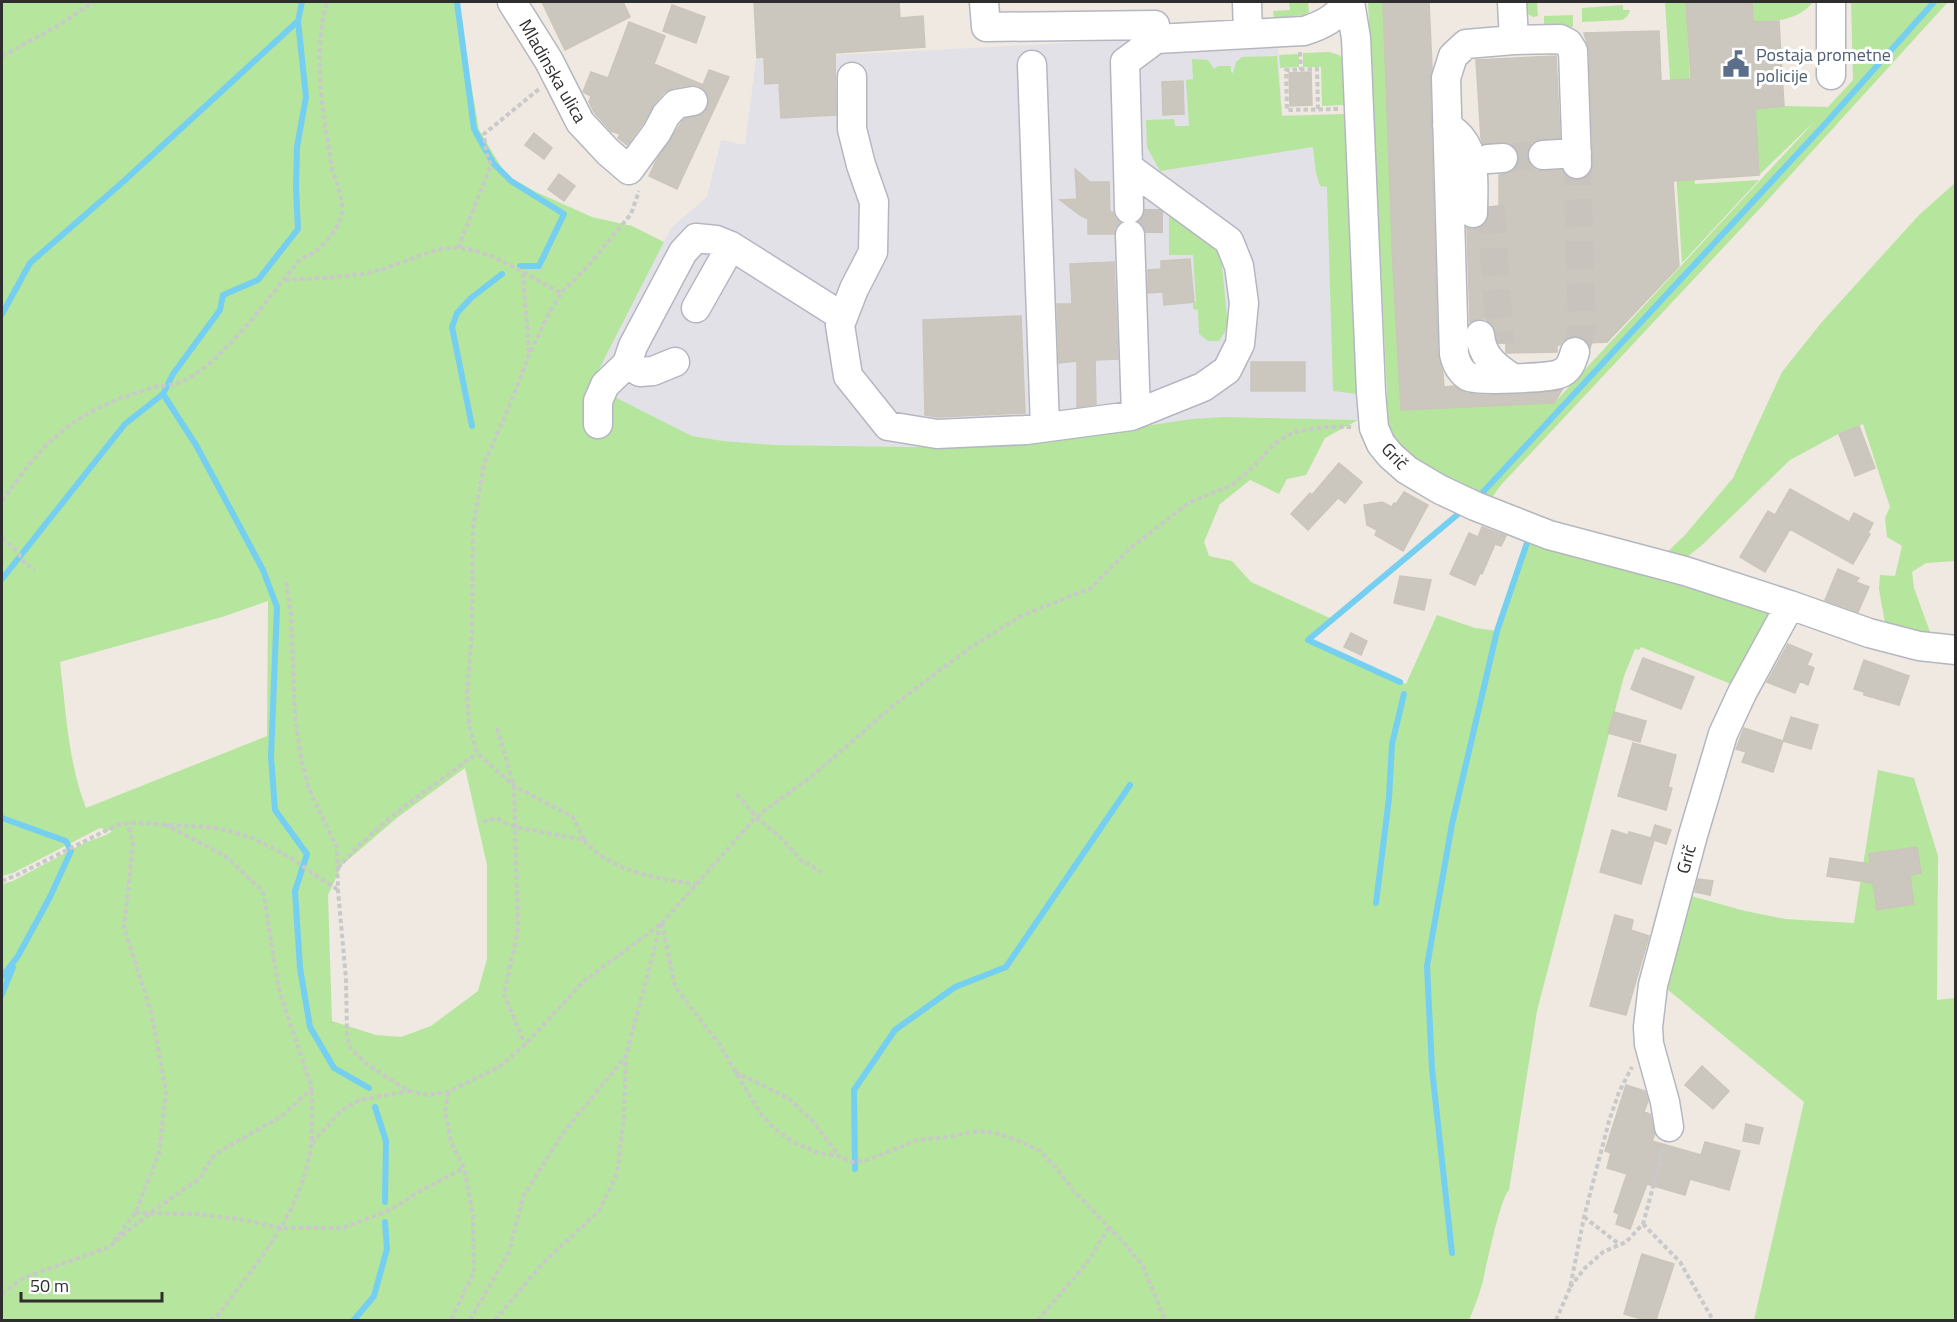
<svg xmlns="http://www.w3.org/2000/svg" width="1957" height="1322" viewBox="0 0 1957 1322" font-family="'Titillium Web',sans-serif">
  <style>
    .industrial { fill: #e3e1e8 }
    .green { fill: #b6e59e; fill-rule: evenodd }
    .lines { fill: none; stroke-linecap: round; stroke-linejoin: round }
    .stream { stroke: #75cff0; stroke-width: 6 }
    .building { fill: #cbc7bf; stroke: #cbc5ba; stroke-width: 1.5 }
    .minor-tunnel { stroke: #c8c4bd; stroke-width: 28; stroke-dasharray: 28 14; stroke-linecap: butt }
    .minor-casing { stroke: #b4b7c1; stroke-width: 31 }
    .path { stroke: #c9c9c9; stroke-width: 4; stroke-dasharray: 4.5 3; stroke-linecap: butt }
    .minor { stroke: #fff; stroke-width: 28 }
    .labels { text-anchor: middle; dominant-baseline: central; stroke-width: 6; stroke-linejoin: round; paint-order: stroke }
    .service-label { font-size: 18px; fill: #4e5e75; stroke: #fff; text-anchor: start }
    .street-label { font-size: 18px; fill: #2e2e2e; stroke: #fff }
  </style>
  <rect width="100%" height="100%" fill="#efe9e1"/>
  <!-- industrial -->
  <path class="industrial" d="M1277,28L1282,115L1346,114L1358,420L1223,417L1004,443L913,447L774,445L723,441L692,436L591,385L671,228L707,197L721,140L745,145L756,59L1108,41Z"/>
  <!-- green -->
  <path class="green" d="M2,2H457L479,130L506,175L536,192L592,217L632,226L664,242L591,385L692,436L723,441L774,445L913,447L1004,443L1086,435L1192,419L1223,417L1358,420L1325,438L1306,475L1287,479L1279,494L1250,480L1220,504L1204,542L1209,556L1232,561L1251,582L1332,619L1312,640L1406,684L1437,615L1475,628L1497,631L1533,535L1775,609L1738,687L1641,647L1639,650L1635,649L1624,676L1537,1011L1509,1190C1500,1198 1486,1268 1482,1285C1478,1297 1474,1309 1469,1320H2V884L13,881L84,843L106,835L112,831L100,828L13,873L2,876ZM268,601L267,736L86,808C68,762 66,711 60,662L222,617ZM465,768L487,865V959L478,991L431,1026L401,1037L376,1035L332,1021L328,895L342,865L398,817Z
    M1289,2H1308L1309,12L1304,15L1274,18L1273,11L1290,10Z
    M1368,2H1383L1393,267L1401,410L1554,403L1815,121L1759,175L1755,109L1784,106L1828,107L1853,80L1851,2H1948L1766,202L1501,485L1487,504L1436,482L1384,433L1387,418V392Z
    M1522,2H1537L1538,16L1533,17L1526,13Z
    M1665,2H1686L1695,184L1759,180L1682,263Z
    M1752,2H1813C1797,21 1777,21 1753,22Z
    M1623,5V10H1630C1629,15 1626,18 1622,20L1582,22V8Z
    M1573,15V27H1544V16Z
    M1329,52L1339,55L1343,59L1345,105L1322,106L1321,67H1303V53Z
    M1299,54V67L1280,68L1279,55Z
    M1277,56L1282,116L1345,114L1357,394L1333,391L1327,187L1320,186L1316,173L1313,147L1160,171L1147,147L1146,120L1174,119L1175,126H1189L1186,80L1193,79L1192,59L1208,60L1214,69L1218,66H1231V72L1233,73L1236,62L1242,57Z
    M1955,183V561L1926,563L1912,572L1914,588L1934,643L1886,629L1879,589L1880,575L1895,576L1902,546L1887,537L1885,518L1890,507L1863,424L1840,433L1790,460L1701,546L1679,563L1660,559L1685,535L1733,478L1782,372L1821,323L1919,215Z
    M1169,214L1210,244L1221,256L1228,327L1219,341H1208L1199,334L1198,310L1193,309V303L1196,302L1193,255H1169Z
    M1878,770L1914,778L1938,856L1937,1000L1955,998V1320H1754L1804,1102L1661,984L1684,894L1745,911L1785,919L1854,923Z"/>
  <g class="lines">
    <!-- stream -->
    <path class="stream" d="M302,2L298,21L306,97L297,147L296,188L298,229L258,280L223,295L220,310L173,374L163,394L196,445L225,499L263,570L277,607L271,757L275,810L307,854L295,891L300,968L310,1027L334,1068L369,1088
      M457,2L474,129L493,163L511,181L564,214L539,266H520
      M2,314L30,263L124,181L298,21
      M472,426L452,327L457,313L471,298L502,274
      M1483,492L1826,123L1934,2
      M2,579L125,424L163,394
      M1400,682L1308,640L1463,510
      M2,818L66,841L71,851L50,897L18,956L2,977
      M1376,903L1389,798L1392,744L1404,694
      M2,994L13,967
      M375,1107L386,1141L385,1202
      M855,1169L854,1090L895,1030L955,987L1006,967L1130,785
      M1452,1253L1432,1069L1427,966L1452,824L1497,631L1529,537
      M354,1320L374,1296L387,1249L385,1222"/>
  </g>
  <!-- building -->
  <path class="building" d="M542,2H623L630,17L565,50Z
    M754,2H899L900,18L923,16L925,47L835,53L836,115L781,118L779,83L765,84L764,57L757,58Z
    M1383,2H1429L1432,68L1430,78L1438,354L1443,373L1444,387L1454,386L1466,393L1485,395L1529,394L1562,390L1554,403L1401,410L1393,267Z
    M1686,2H1752L1753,22L1779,21L1784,106L1755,109L1759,175L1673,181L1679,266L1607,342L1588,343L1581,337L1572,336L1564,339L1560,345H1557V352L1506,353V343H1499L1492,324L1485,319H1478L1470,322L1467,228L1473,229L1481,227L1487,221L1490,207L1499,206V175L1513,171L1518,165L1519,157L1517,149L1510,143L1502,142L1483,144L1481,138L1476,60L1556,56L1560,138L1534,141L1529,147L1527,157L1530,165L1536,170H1562L1569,178L1578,180L1586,178L1591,172L1593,163L1589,50L1584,33L1659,31L1661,81L1691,79Z
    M672,5L705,17L696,43L663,31Z
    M629,22L665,36L654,64L703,85L709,70L729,77L677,189L649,176L656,161L684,119L703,114L708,107L709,99L705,90L698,85H690L673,88L664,92L654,104L643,123L627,145L618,138L620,134L611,131L594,112L589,102L591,96L583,92L591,72L608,78Z
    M1311,72L1312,105L1290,106L1289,73Z
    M1183,81L1184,114L1163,115L1162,82Z
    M534,133L552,148L544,159L525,145Z
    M1075,169L1090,182H1109L1110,212H1113L1115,218L1120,222L1115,228L1114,234H1088V219L1080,215L1060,200L1077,199Z
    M559,174L575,186L564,201L548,189Z
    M1145,211L1162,212V231H1146L1139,222Z
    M1190,259L1194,302L1164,305L1163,292L1148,293V270L1161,269V261Z
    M1114,262L1118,359L1095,360L1096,404L1077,407V361L1059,363L1057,304H1072L1070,264Z
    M1021,316L1025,413L938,417L925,415L923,320Z
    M1251,362H1305V391H1251Z
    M1859,426L1875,468L1855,476L1839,434Z
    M1339,463L1362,482L1345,503L1338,498L1308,530L1291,514L1310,493L1312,495Z
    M1790,489L1849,522L1854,513L1873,523L1868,533L1870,534L1853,564L1790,529L1765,572L1740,557L1768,511L1775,515Z
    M1404,492L1428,505L1403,551L1375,535L1377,530L1367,525L1364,505L1382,502L1392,507L1394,503L1396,504Z
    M1482,527L1506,536L1501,546L1495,544L1482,574L1480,573L1475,585L1450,574L1469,533L1478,537Z
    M1838,569L1859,578L1856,582L1869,587L1858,612L1825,600Z
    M1400,576L1431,580L1424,610L1394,603Z
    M1351,633L1367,641L1361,655L1344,647Z
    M1788,644L1812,654L1807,665L1814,668L1808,685L1800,681L1795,693L1767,682Z
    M1643,658L1694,677L1681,709L1631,689Z
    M1864,660L1909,676L1899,705L1864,695V692L1854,689Z
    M1614,712L1646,721L1640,742L1608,733Z
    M1791,717L1818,725L1811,749L1783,741Z
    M1744,728L1783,741L1773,772L1742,762L1746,752L1736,749Z
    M1633,743L1676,755L1668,787L1672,788L1666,810L1618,796Z
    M1655,825L1671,830L1666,844L1654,840L1641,884L1600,872L1612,830L1628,835L1629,832L1651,838Z
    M1917,847L1921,873L1910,875L1914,904L1877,910L1873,883L1827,876L1830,858L1870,864L1869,854Z
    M1698,879L1713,881L1710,895L1695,892Z
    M1615,915L1633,920L1631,930L1649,936L1626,1015L1590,1006Z
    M1702,1066L1729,1091L1713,1109L1685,1085Z
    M1626,1085L1645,1091L1648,1101L1644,1112L1650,1114L1655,1134L1652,1141L1701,1155L1705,1142L1740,1151L1729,1190L1690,1179L1685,1195L1647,1184L1630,1229L1616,1224L1619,1214L1614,1212L1627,1174L1607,1168L1611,1153L1605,1151Z
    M1746,1124L1763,1128L1759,1144L1743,1141Z
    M1642,1254L1674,1264L1656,1320H1645L1624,1314Z"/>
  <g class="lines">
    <!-- minor-tunnel -->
    <path class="minor-tunnel" d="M1503,158L1543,155
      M1491,206L1500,344
      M1149,209V233
      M1575,352L1582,329L1577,164"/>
    <defs>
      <path id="minor" d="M512,2L549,61L580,122L608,152L629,170L657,132L666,115L676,104L693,101
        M984,2L986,27L1155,25L1156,39
        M1247,2L1248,34
        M1350,2L1356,38L1371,392L1374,428L1381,444L1391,456L1407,470L1439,489L1475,506L1549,535L1685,571L1790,605L1869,633L1919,646L1956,650
        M1512,2L1514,40L1560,39L1568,43L1573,51L1577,164
        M1831,2V75
        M1514,40L1466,44L1453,56L1446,78L1454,354C1456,363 1460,372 1469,377C1477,381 1549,378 1559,374C1570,370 1572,361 1575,352
        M1032,65L1045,427
        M852,77V129L861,165L874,202L873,252L854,289L840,325L848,376L888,426L937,434L1026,430L1131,416L1203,387L1227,370L1240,344L1244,303L1239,266L1229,241L1128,167L1125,62L1156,39L1304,31C1323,25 1336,18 1348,2
        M1447,125C1451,129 1457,133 1461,138C1477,156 1473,191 1473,213
        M1543,155L1577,153
        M1488,159L1503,158
        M1128,167L1129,209
        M1130,235L1136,414
        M696,308L731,246L843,317
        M1480,335C1482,356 1494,366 1511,377
        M627,364L640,372L653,371L675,362
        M598,424V401L605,385L627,364L633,346L683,252L696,238L716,240L731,246
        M1669,1127L1665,1102L1649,1044L1648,1027L1653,985L1693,835L1723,734L1742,693L1790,605"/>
    </defs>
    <!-- minor casing -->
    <use href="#minor" class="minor-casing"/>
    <!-- path -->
    <path class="path" d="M1300,52L1301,70
      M2,56L54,28L94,2
      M1318,109L1317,69L1286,70L1287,110L1338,109
      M458,248L491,165L486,152L484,134L539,89
      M523,273L529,354
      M285,280C315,278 346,278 376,271C402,265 435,245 460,248C496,252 529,277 561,293
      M2,501C38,450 63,420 124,397C134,394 144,390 154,387C163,385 173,386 181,382C225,361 267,299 298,262C302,257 308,256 313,253C325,245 340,227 342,213C344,198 335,182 332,168C323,117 312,52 327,2
      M2,538L17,551L25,564L35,570
      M286,582L291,614L295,717L301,758L309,789L337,848L338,890L346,979L347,1037L351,1049L368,1065L409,1091L427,1095L448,1092L499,1067L525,1045L583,982L662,923L756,817L812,776L894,705L971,647L1021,616L1091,588L1128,550L1190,502L1232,485L1253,467L1273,445L1293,432L1325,427H1353
      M497,728L514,786L518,930L504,994L525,1045
      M737,794L756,817L781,838L801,860L822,872
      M483,822L496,818L515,827L584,840C610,871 656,879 695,884
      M584,840L573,817L514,786L477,753L469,725L467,692L472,633L473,528L484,464L509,407L529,355L548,315L561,293L586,268L631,214L639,191
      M338,868C376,823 430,789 477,753
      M2,881L17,875L117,825C134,821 151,824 168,825C184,826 199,826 215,828C251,834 282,851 311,872C320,879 329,883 338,890
      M662,923L675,987L720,1045L760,1113L776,1130L795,1143L819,1153L839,1156L852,1162L868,1160L917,1140L947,1137L978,1131L996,1133L1019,1141L1040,1151L1055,1167L1074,1191L1125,1244L1143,1266L1165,1320
      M735,1072L788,1098L813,1121L839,1156
      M448,1092L445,1111L451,1142L464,1168L473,1216L474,1272L451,1320
      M312,1143L341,1111L359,1100L409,1091
      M135,1213L196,1214L239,1219L281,1228H343L392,1209L420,1191L464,1168
      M1584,1217L1619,1244
      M1643,1224L1680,1262L1713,1320
      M114,1241L135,1213L159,1153L166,1092L152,1016L124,927L133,844L128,823
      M1570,1287L1585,1268L1603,1252L1626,1242L1643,1224L1664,1146
      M2,1294L23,1278L109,1247L150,1213L199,1179L215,1154L282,1116L312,1088L279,990L263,891L224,855L166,825
      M210,1320L218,1315C256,1264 304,1210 311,1144C313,1126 312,1107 312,1089
      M470,1320L509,1252L523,1197L562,1134L626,1056L661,923
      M495,1320L543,1263L599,1211L617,1174L624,1116L626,1056
      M1038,1320L1087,1263L1108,1228
      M1556,1320L1570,1288L1584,1217L1609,1121L1619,1092L1632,1067"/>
    <!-- minor -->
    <use href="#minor" class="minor"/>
  </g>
  <!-- icons -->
  <defs>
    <symbol id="civic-bare" viewBox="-9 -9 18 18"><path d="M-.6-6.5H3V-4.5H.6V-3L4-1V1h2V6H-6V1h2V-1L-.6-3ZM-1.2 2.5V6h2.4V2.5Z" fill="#5c6f8a" stroke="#fff" stroke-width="2.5" paint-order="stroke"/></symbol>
  </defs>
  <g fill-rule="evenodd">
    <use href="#civic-bare" x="1717" y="45" width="38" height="38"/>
  </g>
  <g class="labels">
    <!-- service labels -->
    <g class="service-label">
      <text x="1756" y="54">Postaja prometne<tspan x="1756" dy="21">policije</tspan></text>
    </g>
    <!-- street labels -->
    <g class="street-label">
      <text transform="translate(553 71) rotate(60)">Mladinska ulica</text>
      <text transform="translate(1395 456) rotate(46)">Grič</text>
      <text transform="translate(1686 859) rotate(-75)">Grič</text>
    </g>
  </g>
  <!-- border -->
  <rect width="1957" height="1322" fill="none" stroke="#2e2e2e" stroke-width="6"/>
  <!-- scale -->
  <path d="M21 1292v9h141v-9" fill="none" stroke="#2e2e2e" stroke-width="3"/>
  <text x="30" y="1292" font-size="18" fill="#2e2e2e" stroke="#ffffff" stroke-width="4.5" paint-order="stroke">50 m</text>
</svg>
